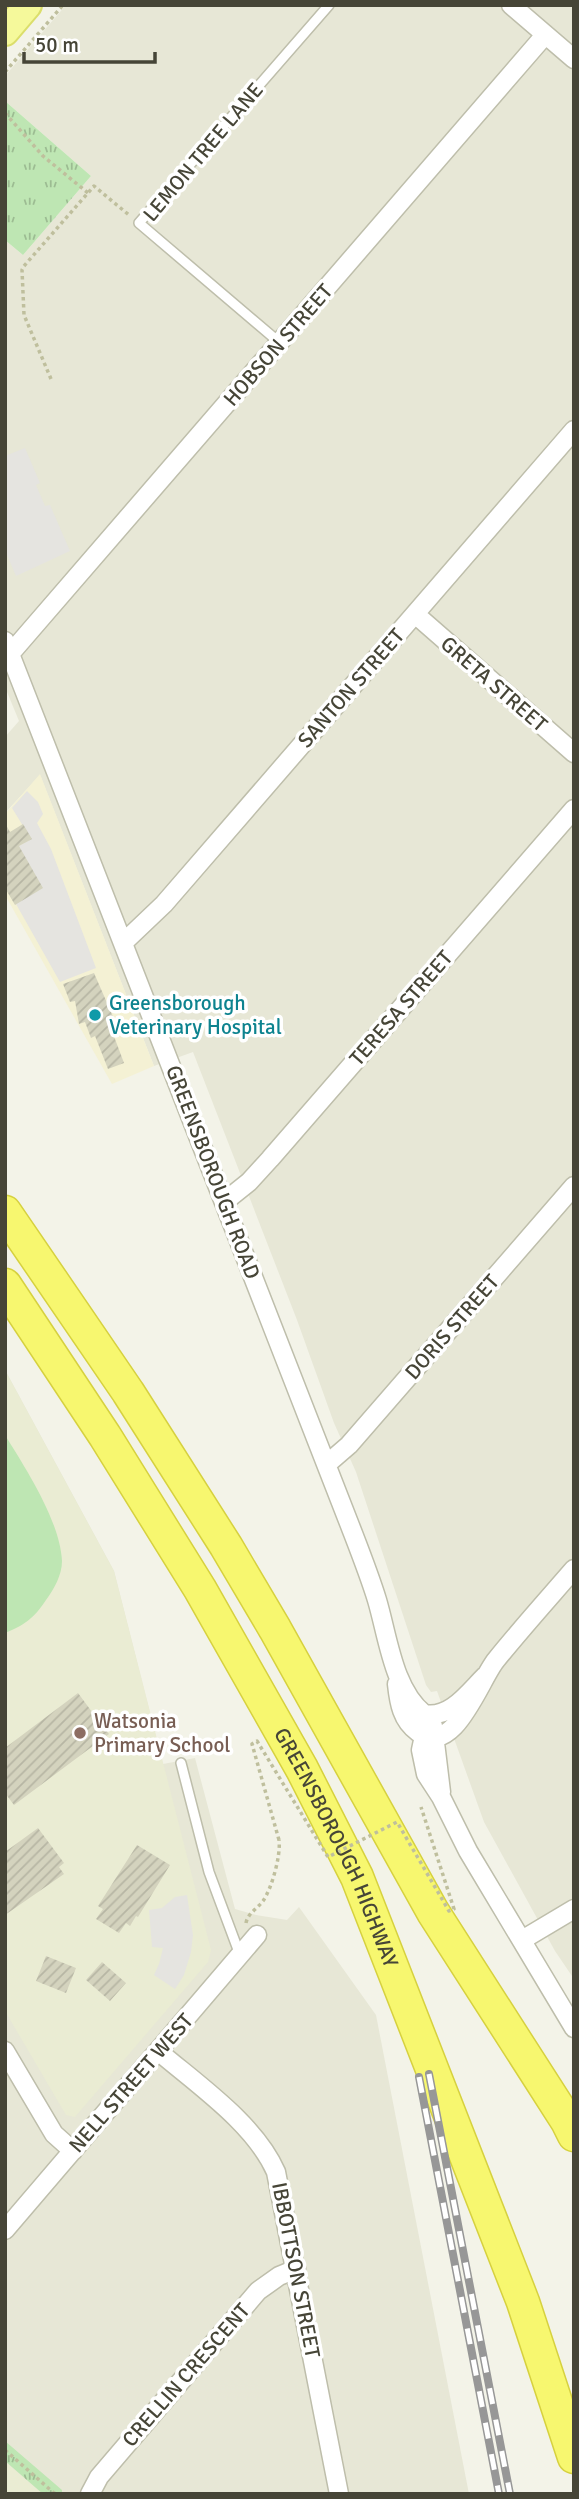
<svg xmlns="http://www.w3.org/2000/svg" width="579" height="2499" viewBox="0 0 579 2499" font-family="Signika,sans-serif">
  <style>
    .residential { fill: #e7e7d6 }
    .commercial { fill: #f4f1d4 }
    .education { fill: #eaecd3 }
    .grass { fill: #bee6b3 }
    .park { fill: url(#park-tufts) }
    .parking { fill: #e5e4e0 }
    .building { fill: url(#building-hatch) }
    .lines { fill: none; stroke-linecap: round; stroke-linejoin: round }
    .lane-casing { stroke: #bebeab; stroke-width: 12 }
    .street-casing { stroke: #bebeab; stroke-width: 21 }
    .primary-casing { stroke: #dbde6b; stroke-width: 30 }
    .highway-casing { stroke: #d6d13f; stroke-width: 35 }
    .path { stroke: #bfbf9d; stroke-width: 3.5; stroke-dasharray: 3.5 3.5; stroke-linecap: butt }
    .lane { stroke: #fff; stroke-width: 9 }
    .street { stroke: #fff; stroke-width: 18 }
    .primary { stroke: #f5f99b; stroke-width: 26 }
    .highway { stroke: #f7f76f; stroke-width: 32 }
    .rail-casing { stroke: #979797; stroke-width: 8 }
    .rail { stroke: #fff; stroke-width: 5; stroke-dasharray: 16; stroke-linecap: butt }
    .path-bridge { stroke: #bfbf9d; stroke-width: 3.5; stroke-dasharray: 3.5 3.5; stroke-linecap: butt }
    .culture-dot { fill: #0f9aa8; stroke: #fff; stroke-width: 2.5 }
    .education-dot { fill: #8d6e63; stroke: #fff; stroke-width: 2.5 }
    .labels { text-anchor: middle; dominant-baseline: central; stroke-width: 7; stroke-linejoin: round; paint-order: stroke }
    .street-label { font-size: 21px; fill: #464537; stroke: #fff }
    .culture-label { font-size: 21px; fill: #0d838f; stroke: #fff; text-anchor: start }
    .education-label { font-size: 21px; fill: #785e54; stroke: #fff; text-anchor: start }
  </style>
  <defs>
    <pattern id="park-tufts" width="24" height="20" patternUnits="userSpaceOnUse" patternTransform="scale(1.75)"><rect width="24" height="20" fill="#bee6b3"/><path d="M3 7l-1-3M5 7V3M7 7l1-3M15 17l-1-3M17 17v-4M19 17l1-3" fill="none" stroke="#9cbc92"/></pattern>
    <pattern id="building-hatch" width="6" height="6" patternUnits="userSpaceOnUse" patternTransform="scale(1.75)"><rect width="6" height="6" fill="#d4d3be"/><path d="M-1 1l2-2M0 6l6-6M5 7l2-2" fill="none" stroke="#b7b6a4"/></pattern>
  </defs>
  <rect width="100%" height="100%" fill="#f3f3e8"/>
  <!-- residential -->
  <path class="residential" d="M66,5H574V1979L555,1951L484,1822L437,1691L431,1692L426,1685L356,1472L334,1423L297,1320L193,1052L154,1066L40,775L5,813V737L19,721L5,687V240L23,255L91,176L5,101V76Z
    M5,1370L114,1571L163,1764L195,1758L235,1909L256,1915L287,1920L299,1907L376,2015L469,2494H5Z"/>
  <!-- commercial -->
  <path class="commercial" d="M40,774L154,1066L112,1084L5,895V814Z"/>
  <!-- education -->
  <path class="education" d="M5,1370L114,1571L211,1950L208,1962L75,2117L66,2115L5,2011Z
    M5,2461L43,2494H5Z"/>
  <!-- grass -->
  <path class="grass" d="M5,1435C26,1469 60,1521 62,1561C62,1575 54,1589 46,1600C34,1618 25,1625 5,1633Z"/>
  <!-- park -->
  <path class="park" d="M5,101L91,176L23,255L5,240Z
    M5,2441L62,2490V2494H43L5,2461Z"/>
  <!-- parking -->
  <path class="parking" d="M25,448L40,483L36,485L45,506L50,505L70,551L16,576L5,550V456Z
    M27,791L38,802L43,814L37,823L51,849L96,968L60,982L16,904L19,846L31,839L12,808Z
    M187,1895L193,1935L191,1952L184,1975L175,1989L154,1975L159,1964L163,1948L152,1947L149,1910L162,1908L175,1897Z"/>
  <!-- building -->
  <path class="building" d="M5,823L10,832L23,824L32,839L19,846L43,888L15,905L5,888Z
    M94,973L118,1028L112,1031L124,1063L108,1069L95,1036L91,1038L85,1022L79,1024L75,1001L70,1002L63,984Z
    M78,1693L95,1716L99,1713L109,1726L105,1729L109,1734L14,1805L5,1793V1748Z
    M38,1828L64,1863L59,1867L64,1874L5,1915V1852Z
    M137,1845L170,1865L138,1917L136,1916L130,1926L126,1923L119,1933L96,1919L103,1909L98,1906Z
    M46,1956L76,1968L66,1993L36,1981Z
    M102,1962L126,1983L110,2001L86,1980Z"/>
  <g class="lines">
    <defs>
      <path id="lane" d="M280,343L139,223L329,5
        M181,1763L209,1872L240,1955"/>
      <path id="street" d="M511,5L574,59
        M415,614L574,753
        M5,641L349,1523C359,1549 369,1574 377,1600C388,1637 393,1689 424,1714C450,1719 468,1693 485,1676
        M10,654L545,35
        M123,943L164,904L574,430
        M224,1202L249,1182L270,1159L574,809
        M327,1464L349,1445L574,1186
        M397,1684C399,1703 402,1721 418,1732C454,1759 480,1679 496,1660C521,1629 548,1599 574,1569
        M432,1716L424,1736L421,1750L426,1774L441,1797L468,1851L574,2028
        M433,1726L441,1792
        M522,1940L574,1909
        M5,2051L54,2134L73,2151
        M158,2051C198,2085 255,2124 276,2172L339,2494
        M5,2230L257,1935
        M90,2494L99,2477L258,2291L279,2276L296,2269"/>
      <path id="primary" d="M5,32L28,5"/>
      <g id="highway">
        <path d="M5,1212L128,1392L226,1546L275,1629L433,1912L567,2121L574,2135"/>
        <path id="s1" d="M5,1285L105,1436L200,1589L302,1769L357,1877L523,2302L574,2457"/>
      </g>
    </defs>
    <!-- lane casing -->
    <use href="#lane" class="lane-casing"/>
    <!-- street casing -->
    <use href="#street" class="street-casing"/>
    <!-- primary casing -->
    <use href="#primary" class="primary-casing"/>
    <!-- highway casing -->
    <use href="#highway" class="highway-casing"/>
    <!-- path -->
    <path class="path" d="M5,72L63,5
      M5,113L43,156L88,193
      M51,379L24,315L22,270L24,266L94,186L129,215
      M246,1923C248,1913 257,1909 263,1901C272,1888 281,1855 279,1840
      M5,2450L55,2494"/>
    <!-- lane -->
    <use href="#lane" class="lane"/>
    <!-- street -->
    <use href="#street" class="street"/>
    <!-- primary -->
    <use href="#primary" class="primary"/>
    <!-- highway -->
    <use href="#highway" class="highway"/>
    <defs>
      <path id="rail" d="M429,2074L510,2494
        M419,2077L499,2494"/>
    </defs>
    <!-- rail casing -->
    <use href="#rail" class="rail-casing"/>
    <!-- rail -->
    <use href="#rail" class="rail"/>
    <!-- path-bridge -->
    <path class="path-bridge" d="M279,1840L252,1744L257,1741L328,1857L397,1822L449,1911L454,1909L421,1807"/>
  </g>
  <!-- markers -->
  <circle class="culture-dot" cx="95" cy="1015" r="7"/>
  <circle class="education-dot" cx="80" cy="1733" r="7"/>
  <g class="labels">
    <!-- street labels -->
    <g class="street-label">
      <text transform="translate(203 152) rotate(-50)">LEMON TREE LANE</text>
      <text transform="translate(278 345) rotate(-49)">HOBSON STREET</text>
      <text transform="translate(494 684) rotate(41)">GRETA STREET</text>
      <text transform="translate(351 688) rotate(-49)">SANTON STREET</text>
      <text transform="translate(401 1008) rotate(-49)">TERESA STREET</text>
      <text transform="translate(213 1172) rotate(69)">GREENSBOROUGH ROAD</text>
      <text transform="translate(452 1327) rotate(-49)">DORIS STREET</text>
      <text stroke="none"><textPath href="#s1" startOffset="654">GREENSBOROUGH HIGHWAY</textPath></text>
      <text transform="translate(131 2083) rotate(-49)">NELL STREET WEST</text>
      <text transform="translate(296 2270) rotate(79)">IBBOTTSON STREET</text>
      <text transform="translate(186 2375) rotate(-49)">CRELLIN CRESCENT</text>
    </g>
    <!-- culture labels -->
    <g class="culture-label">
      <text x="109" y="1003">Greensborough<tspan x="109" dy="24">Veterinary Hospital</tspan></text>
    </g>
    <!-- education labels -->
    <g class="education-label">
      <text x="94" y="1721">Watsonia<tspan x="94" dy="24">Primary School</tspan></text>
    </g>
  </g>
  <!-- border -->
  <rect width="579" height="2499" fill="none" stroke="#464537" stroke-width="14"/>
  <!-- scale -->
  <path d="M24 52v10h131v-10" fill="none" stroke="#464537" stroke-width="3.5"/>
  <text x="35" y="52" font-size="21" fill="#464537" stroke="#ffffff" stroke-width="5" paint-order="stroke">50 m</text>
</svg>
